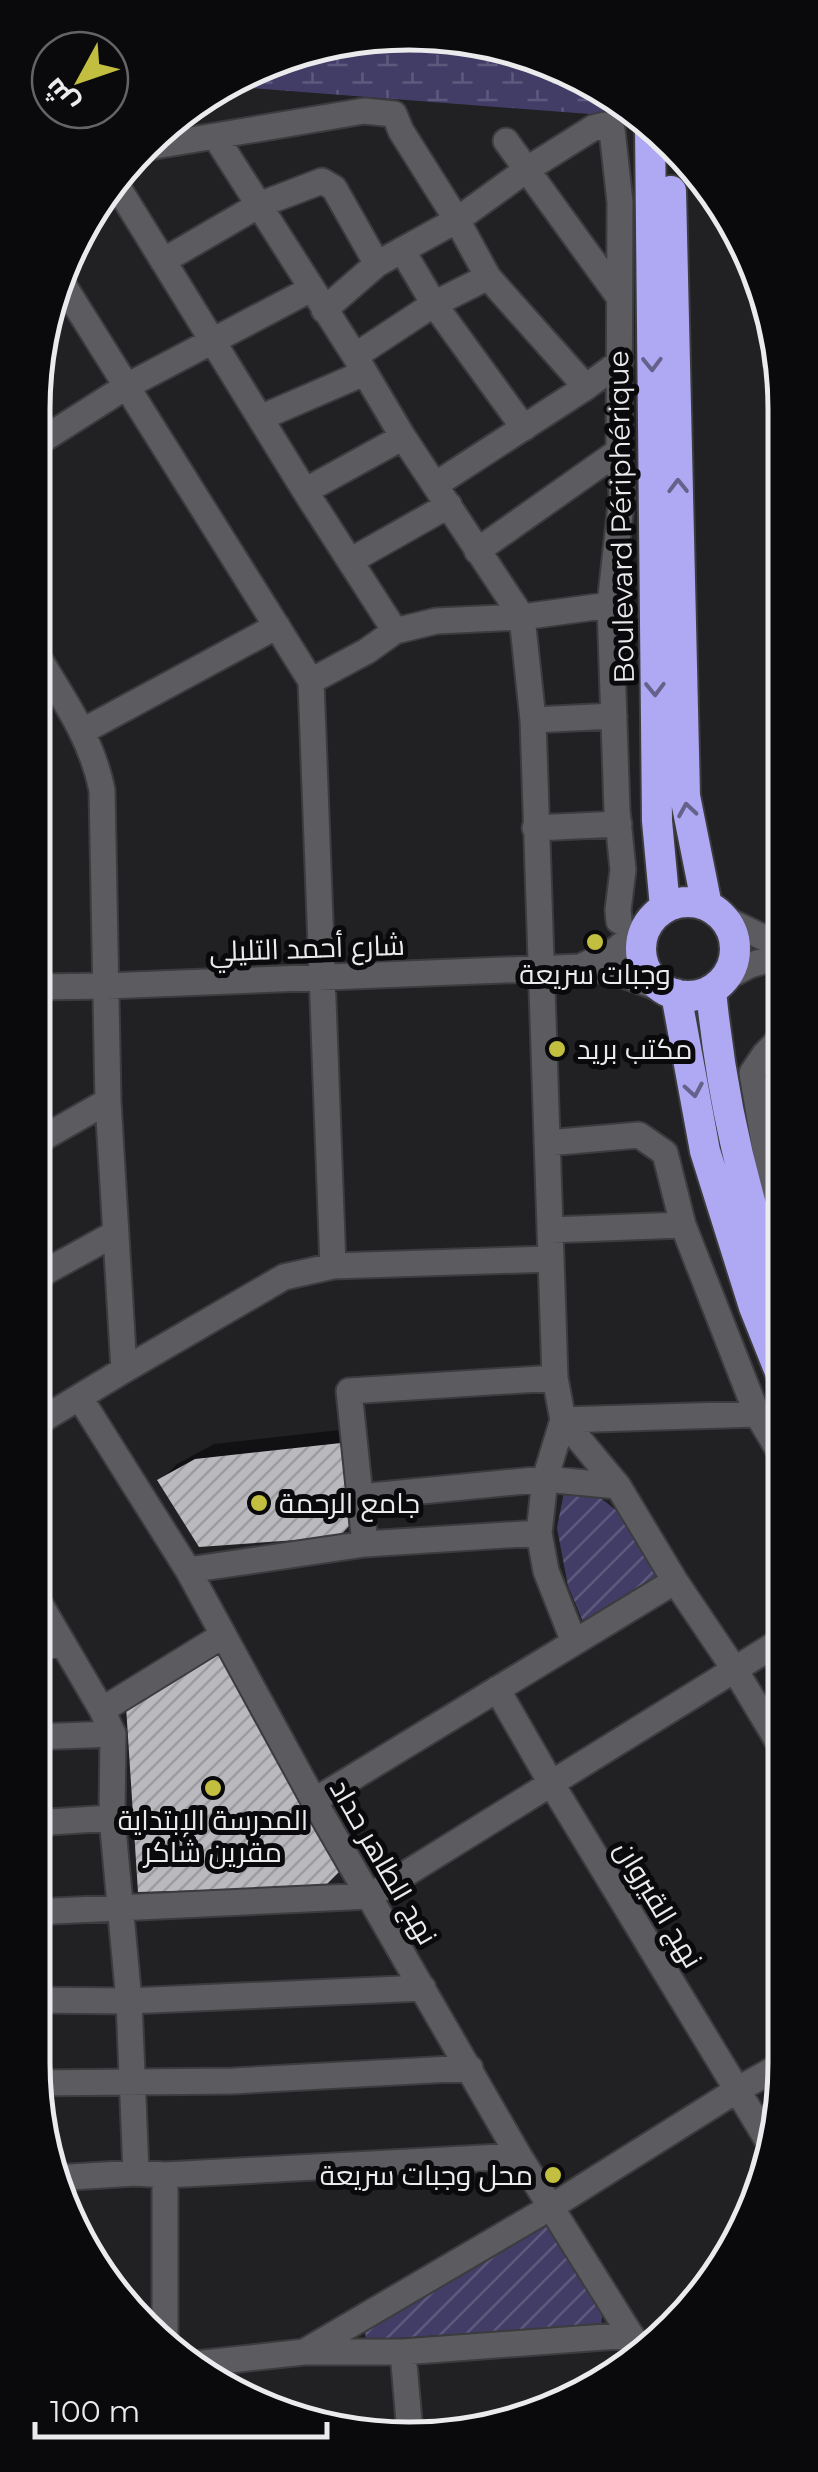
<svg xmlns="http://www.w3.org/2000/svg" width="818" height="2472" viewBox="0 0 818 2472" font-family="Montserrat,Cairo,sans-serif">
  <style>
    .wetland { fill: url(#wetland-marsh) }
    .garden { fill: url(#garden-furrows) }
    .shadow { fill: #0007 }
    .building { fill: url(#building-hatch) }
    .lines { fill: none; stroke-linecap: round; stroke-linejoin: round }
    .minor-casing { stroke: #3c3c3f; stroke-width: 29 }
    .highway-casing { stroke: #3c3c3f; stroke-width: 34 }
    .minor { stroke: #5b5b60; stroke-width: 25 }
    .highway { stroke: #afa8f3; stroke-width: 30 }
    .oneway { stroke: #65618b }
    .poi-dot { fill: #c1be40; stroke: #0a0a0c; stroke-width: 4 }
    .labels { text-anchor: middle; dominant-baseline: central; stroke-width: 10; stroke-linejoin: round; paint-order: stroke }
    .street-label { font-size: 28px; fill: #ebebed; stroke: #0a0a0c }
    .poi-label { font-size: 28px; fill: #ebebed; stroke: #0a0a0c }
    .rim { fill: none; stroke: #ebebed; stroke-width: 5 }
  </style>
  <defs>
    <pattern id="wetland-marsh" width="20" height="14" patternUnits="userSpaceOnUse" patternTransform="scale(2.5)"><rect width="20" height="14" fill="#423d67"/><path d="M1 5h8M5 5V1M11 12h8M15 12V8" fill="none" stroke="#5d597d"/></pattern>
    <pattern id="garden-furrows" width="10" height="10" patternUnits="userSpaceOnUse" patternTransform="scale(2.5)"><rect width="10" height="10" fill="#423d67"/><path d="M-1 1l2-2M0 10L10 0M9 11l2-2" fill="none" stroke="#5d597d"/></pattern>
    <pattern id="building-hatch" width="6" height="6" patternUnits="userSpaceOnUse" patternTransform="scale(2.5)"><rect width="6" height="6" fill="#b9b9be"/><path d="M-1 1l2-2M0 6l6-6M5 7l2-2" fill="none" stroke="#9c9ca0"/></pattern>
  </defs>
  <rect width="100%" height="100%" fill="#212124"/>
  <!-- wetland -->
  <path class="wetland" d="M336,40H483L597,83L616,98V116L223,86Z"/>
  <!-- garden -->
  <path class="garden" d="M564,1492L598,1496L617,1511L662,1584L584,1624L568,1586L557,1528Z
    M546,2221L603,2311L601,2324L366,2340L365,2331Z"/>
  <!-- shadow -->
  <path class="shadow" d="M357,1428L355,1517L338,1534L161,1480L177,1464L214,1444Z"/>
  <!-- building -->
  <path class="building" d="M341,1443L349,1526L339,1537L199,1547L157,1480L195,1459Z
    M219,1650L341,1870L324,1887L138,1892L126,1706Z"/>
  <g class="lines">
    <defs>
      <path id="minor" d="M215,136L364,111L394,114L401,131L457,220L488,277L586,387
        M506,141L619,297
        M149,147L215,136L355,356L403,437L522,617L533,720L555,1378L563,1420L545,1479L539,1533L365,1544L188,1570
        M114,181L305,491L395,631
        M402,250L434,304L524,428
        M163,261L259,205L322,181L334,188L377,264
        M62,283L311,681L333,1266
        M324,310L377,264L457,220L526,170L593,128L605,125L612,130L620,202L619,451L622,495L610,605L617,810L623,870L618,910L619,921
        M355,356L434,304L488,277
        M260,418L364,373
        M39,442L127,386L311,289
        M435,485L586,387L620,362
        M305,491L403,437
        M477,551L619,451
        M350,561L449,505
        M38,657C65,701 92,740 102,790L108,1101L124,1370
        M311,681L367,651L395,631L436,621L522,617L610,605
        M533,720L614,716
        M83,731L277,626
        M535,828L619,824
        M723,918L781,946
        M580,967L614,951L647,925
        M725,978L750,965L781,956
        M37,987L106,986L580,967L618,973L665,990
        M36,1142L108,1101
        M547,1143L639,1135L665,1153L683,1225L757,1414L780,1452
        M780,1210L767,1161L752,1073L765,1054L781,1038
        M550,1230L683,1225
        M36,1277L116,1233
        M80,1398L188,1570L314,1801L519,2156L642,2353
        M563,1420L618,1486L675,1581L735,1670L779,1743
        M563,1420L757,1414
        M35,1424L124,1370L284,1277L333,1266L551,1259
        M360,1497L545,1479L618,1486
        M539,1533L546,1571L574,1642
        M365,1544L349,1391L555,1378
        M34,1594L102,1710L113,1734L112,1818L129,2001L136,2173
        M34,1646L63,1644
        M497,1689L551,1783L773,2149
        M102,1710L222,1636
        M34,1737L113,1734
        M314,1801L675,1581
        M34,1823L112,1818
        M33,1912L370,1896L779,1642
        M33,2000L129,2001L423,1988
        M36,2083L233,2081L470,2068
        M165,2175V2342
        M55,2178L136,2173L165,2175L519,2156
        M304,2352L551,2207L737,2090L778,2067
        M403,2352L410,2433
        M195,2364L304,2352H403L631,2335"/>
      <path id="highway" d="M650,126L657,821L665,907
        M671,191L685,796L707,906
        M641 949a47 47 0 1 1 94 0a47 47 0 1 1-94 0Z
        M711,990C721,1094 744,1197 780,1295
        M676,994L705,1151L754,1307L780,1372"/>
    </defs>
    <!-- minor casing -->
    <use href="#minor" class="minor-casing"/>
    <!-- highway casing -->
    <use href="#highway" class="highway-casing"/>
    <!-- minor -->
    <use href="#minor" class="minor"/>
    <!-- highway -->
    <use href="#highway" class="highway"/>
  </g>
  <!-- one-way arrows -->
  <defs><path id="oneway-chevron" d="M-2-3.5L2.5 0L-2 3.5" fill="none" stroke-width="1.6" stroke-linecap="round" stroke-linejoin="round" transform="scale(2.5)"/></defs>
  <g class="oneway">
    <use href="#oneway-chevron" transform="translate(652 364) rotate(89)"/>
    <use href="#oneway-chevron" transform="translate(678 486) rotate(-91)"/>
    <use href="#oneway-chevron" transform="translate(655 689) rotate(89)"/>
    <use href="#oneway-chevron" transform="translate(687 810) rotate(-99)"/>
    <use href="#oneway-chevron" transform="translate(694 1090) rotate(80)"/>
  </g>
  <!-- markers -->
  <g class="poi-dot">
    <circle cx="595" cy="942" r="10"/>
    <circle cx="557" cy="1049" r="10"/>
    <circle cx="259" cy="1503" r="10"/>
    <circle cx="213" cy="1788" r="10"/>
    <circle cx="553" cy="2175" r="10"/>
  </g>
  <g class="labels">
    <!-- street labels -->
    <g class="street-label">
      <text transform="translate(621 517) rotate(-91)">Boulevard Périphérique</text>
      <text transform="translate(307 948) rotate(-2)">شارع أحمد التليلي</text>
      <text transform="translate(384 1862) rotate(60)">نهج الطاهر حداد</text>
      <text transform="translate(659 1904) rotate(59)">نهج القيروان</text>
    </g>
    <!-- poi labels -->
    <g class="poi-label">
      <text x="595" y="974">وجبات سريعة</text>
      <text x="577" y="1049" text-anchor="start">مكتب بريد</text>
      <text x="279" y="1503" text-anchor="start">جامع الرحمة</text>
      <text x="213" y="1820">المدرسة الإبتداية<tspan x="213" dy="32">مقرين شاكر</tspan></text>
      <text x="533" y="2175" text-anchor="end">محل وجبات سريعة</text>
    </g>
  </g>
  <!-- crop -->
  <path d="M0 0H818V2472H0ZM409 50H409A359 359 0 0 1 768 409V2063A359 359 0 0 1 409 2422H409A359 359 0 0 1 50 2063V409A359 359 0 0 1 409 50Z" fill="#0a0a0c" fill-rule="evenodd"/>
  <path class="rim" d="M409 50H409A359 359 0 0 1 768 409V2063A359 359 0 0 1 409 2422H409A359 359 0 0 1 50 2063V409A359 359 0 0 1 409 50Z"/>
  <!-- north arrow -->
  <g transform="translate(80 80) rotate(230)"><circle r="48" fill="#0a0a0c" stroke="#646466" stroke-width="2.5"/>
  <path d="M0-8L18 38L0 25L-18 38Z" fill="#c1be40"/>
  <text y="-15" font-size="28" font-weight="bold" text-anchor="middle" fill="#ebebed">ش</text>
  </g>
  <!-- scale -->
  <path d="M35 2422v15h292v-15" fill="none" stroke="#ebebed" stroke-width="5"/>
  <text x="50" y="2422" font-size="30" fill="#ebebed" stroke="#0a0a0c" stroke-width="8" paint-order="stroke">100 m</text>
</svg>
